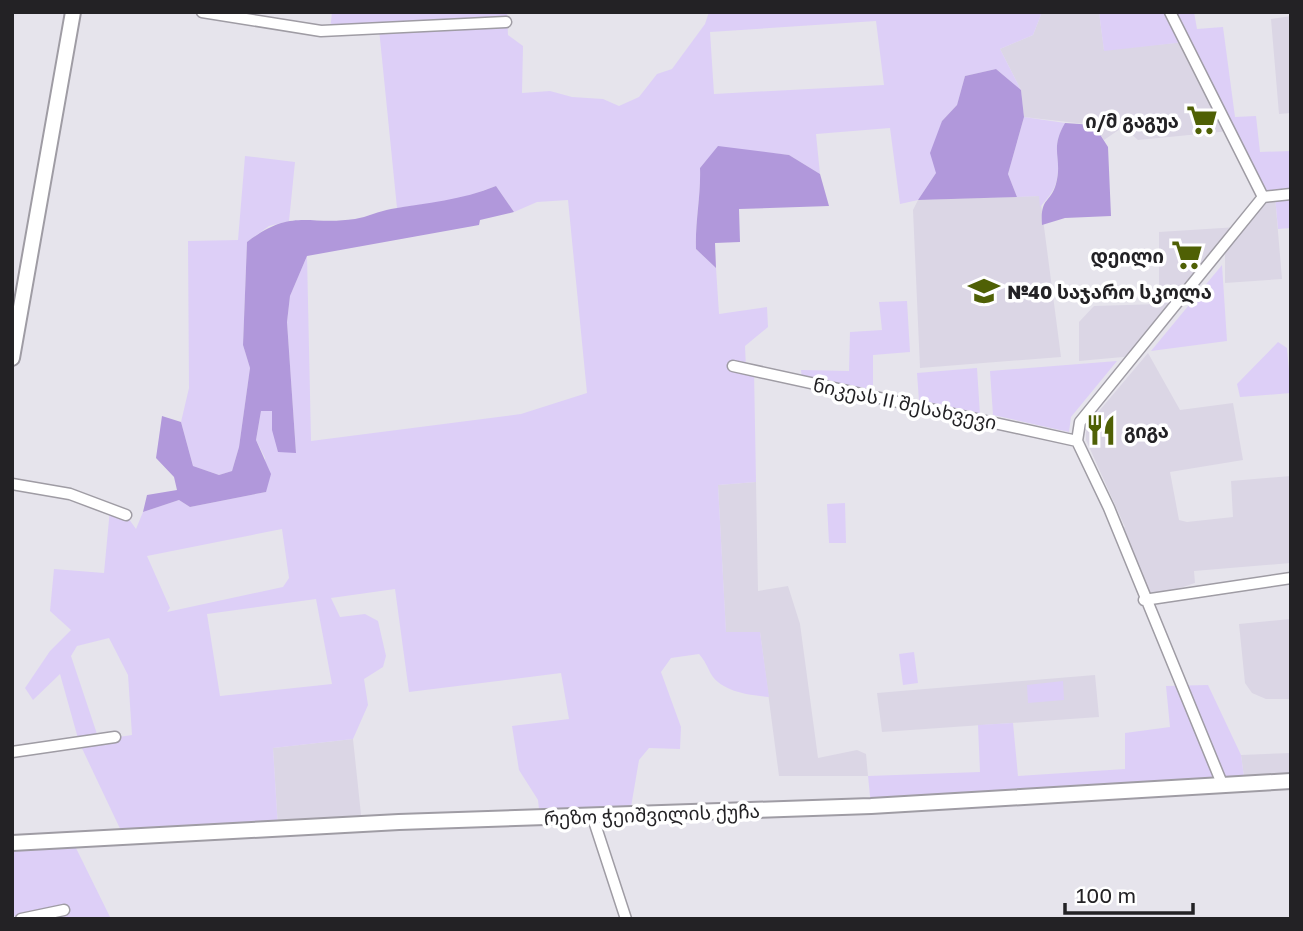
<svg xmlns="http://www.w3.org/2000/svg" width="1303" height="931" viewBox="0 0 1303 931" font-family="'Golos Text','Noto Sans Georgian',sans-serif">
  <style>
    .built { fill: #dbd6e5 }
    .green { fill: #ddcff7; fill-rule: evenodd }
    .forest { fill: #b198db }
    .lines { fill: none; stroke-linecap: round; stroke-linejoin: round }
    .street-casing { stroke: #9f9ca4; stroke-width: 13 }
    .secondary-casing { stroke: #9f9ca4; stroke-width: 18 }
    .street { stroke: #fff; stroke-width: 10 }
    .secondary { stroke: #fff; stroke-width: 14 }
    .labels { text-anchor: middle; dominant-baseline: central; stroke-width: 7; stroke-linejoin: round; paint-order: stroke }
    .poi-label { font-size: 19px; font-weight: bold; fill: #232225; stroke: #fff; text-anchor: end }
    .street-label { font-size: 19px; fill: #232225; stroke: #fff }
  </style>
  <rect width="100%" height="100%" fill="#e6e4ec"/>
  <!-- built -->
  <path class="built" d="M1042,12H1099L1104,50L1185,42L1230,131L1138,140L1123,127L1104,140L1094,125L1024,117L1021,90L1000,49L1033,35Z
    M1291,16V113L1279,114L1271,19Z
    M1040,196L1061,357L920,368L913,210L918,200Z
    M1275,196L1282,279L1225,283V245L1134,356L1079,361V322L1094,306L1159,304V232L1238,227L1263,197Z
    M1148,353L1180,410L1233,403L1243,460L1170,472L1179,520L1187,522L1233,517L1231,481L1291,476V563L1194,571L1195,583L1144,600L1116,528L1125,527L1086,440V432L1089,423Z
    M756,482L758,591L788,586L800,624L818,758L857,750L866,754L868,776H779L760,632L726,633L718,485Z
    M1291,619V699H1266L1252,693L1245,683L1239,624Z
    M1095,675L1099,717L882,732L877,693Z
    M353,739L362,824L278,828L273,748Z
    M1291,753V781L1245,784L1241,755Z"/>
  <!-- green -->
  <path class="green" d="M332,12H507L508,35L523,46L522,93L550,91L572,97L603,99L619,106L639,97L657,74L672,69L705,24L709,12H1042L1033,35L1000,49L1021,90L996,69L965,76L957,105L942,121L936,173L918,200L900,204L890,128L816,134L820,174L789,155L718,147L700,168C701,196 695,221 696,249L716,268L719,314L767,307L768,327L745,346L746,368L754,370L756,482L718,485L726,632H760L769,697C749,695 722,692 711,674C707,666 705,661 699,654L671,658L661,672L681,727L680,749L649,748L639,760L630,813L540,818L538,800L519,770L512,726L569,719L561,673L409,692L395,589L331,598L340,617L365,614L378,621L386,656L383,667L364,679L368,705L353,739L273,748L278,828L124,837L79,742L60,674L33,700L25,688L50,651L71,630L50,611L54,569L104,573L110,509L126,515L136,529L143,512L179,500L190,507L266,492L265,458L256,440L261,411L272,410V430L296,453L287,322L290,296L307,256L311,441L521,414L587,393L568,200L537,202L514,212L496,186L457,200L397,208L379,29L330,31ZM876,21L884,85L714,94L710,32ZM282,529L289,578L283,587L167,612L170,608L147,556ZM316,599L332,684L220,696L207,614ZM109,638L128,675L132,735L99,740L71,656L77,646Z
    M1099,12H1194L1197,29L1223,27L1235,117L1256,116L1260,152L1291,151V228L1278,229L1275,196L1263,197L1185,42L1104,51Z
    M1024,117L1065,123C1049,150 1063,157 1056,183C1054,191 1046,200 1040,207L1039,196L1017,197L1008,174Z
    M245,156L295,162L289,221L269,226L247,242L243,345L250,368L239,447L232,471L219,475L193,466L181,422L189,388L188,241L238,240Z
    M1222,265L1227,341L1151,351Z
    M907,301L910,352L873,355V395L802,380L801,370L849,371L850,332L882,330L879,302Z
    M1278,342L1287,348L1291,393L1240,397L1237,384Z
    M1117,361L1071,417L1069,432L993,415L990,371Z
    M977,368L980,415L919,401L917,373Z
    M845,503L846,543H829L827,504Z
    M914,652L918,683L903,685L899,654Z
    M1063,681L1064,700L1028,703L1027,685Z
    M1208,685L1241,755L1245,784L871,806L868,776L980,772L978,725L1013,723L1018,776L1125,769V733L1170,727L1166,686Z
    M75,846L111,919H62L57,907L12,917V849Z"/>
  <!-- forest -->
  <path class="forest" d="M996,69L1021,90L1024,117L1008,174L1017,197L918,200L936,173L930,153L942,121L957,105L965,76Z
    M1065,123L1094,125L1108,147L1111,216L1065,218L1042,225C1040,197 1050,204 1056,184C1063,158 1049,150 1065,123Z
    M718,146L789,155L820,174L829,206L739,209L740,242L715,243L716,268L696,249C695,221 701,196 700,168Z
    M496,186L514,212L480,220L479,225L307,256L290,296L287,322L296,453L278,452L272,430V411H261L256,440L271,474L266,492L190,507L179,500L143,512L147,495L177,490L174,477L156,458L162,416L181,422L193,466L219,475L232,471L239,447L250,368L243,345L247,242C293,207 307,226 355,219C367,217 379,211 391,209C427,203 462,200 496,186Z"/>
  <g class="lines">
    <defs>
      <path id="street" d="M202,12L321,31L506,22
        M1170,12L1263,197
        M733,366L1077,441
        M12,484L70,494L126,515
        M1144,600L1291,578
        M12,752L115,737
        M1223,786L1109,508L1077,441L1080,422L1263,197L1291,194
        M592,815L626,919
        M21,919L64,910"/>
      <path id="secondary" d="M12,358L73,12
        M12,843L399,822L871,806L1291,781"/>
    </defs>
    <!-- street casing -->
    <use href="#street" class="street-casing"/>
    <!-- secondary casing -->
    <use href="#secondary" class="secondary-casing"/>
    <!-- street -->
    <use href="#street" class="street"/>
    <!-- secondary -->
    <use href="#secondary" class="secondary"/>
  </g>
  <!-- icons -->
  <defs>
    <symbol id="supermarket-bare" viewBox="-9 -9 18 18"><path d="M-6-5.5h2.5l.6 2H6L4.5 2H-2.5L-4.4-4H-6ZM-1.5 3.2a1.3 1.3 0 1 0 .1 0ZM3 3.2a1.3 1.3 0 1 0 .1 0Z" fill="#4f6005" stroke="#fff" stroke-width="2.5" paint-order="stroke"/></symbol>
    <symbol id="school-bare" viewBox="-9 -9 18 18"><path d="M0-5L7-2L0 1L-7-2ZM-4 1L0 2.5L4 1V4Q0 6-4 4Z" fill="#4f6005" stroke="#fff" stroke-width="2.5" paint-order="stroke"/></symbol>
    <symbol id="restaurant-bare" viewBox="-9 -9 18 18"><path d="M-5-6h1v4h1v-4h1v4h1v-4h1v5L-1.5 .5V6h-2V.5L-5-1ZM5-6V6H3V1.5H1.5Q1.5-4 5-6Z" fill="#4f6005" stroke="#fff" stroke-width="2.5" paint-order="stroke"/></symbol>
  </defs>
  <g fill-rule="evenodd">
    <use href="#supermarket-bare" x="1180" y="98" width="44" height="44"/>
    <use href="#supermarket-bare" x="1165" y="233" width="44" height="44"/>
    <use href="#school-bare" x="962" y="269" width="44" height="44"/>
    <use href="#restaurant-bare" x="1079" y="408" width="44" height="44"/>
  </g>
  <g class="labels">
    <!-- poi labels -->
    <g class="poi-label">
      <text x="1179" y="120">ი/მ გაგუა</text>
      <text x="1164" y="255">დეილი</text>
      <text x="1007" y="291" text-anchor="start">№40 საჯარო სკოლა</text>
      <text x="1124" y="430" text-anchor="start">გიგა</text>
    </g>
    <!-- street labels -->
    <g class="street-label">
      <text transform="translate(905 403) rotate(12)">ნიკეას II შესახვევი</text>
      <text transform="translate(652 814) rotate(-2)">რეზო ჭეიშვილის ქუჩა</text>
    </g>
  </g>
  <!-- border -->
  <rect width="1303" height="931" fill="none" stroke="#232225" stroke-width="28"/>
  <!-- scale -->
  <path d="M1065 903v10h128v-10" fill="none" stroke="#232225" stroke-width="3.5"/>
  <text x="1076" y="903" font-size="21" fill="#232225" stroke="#ffffff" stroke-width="5" paint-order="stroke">100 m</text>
</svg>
